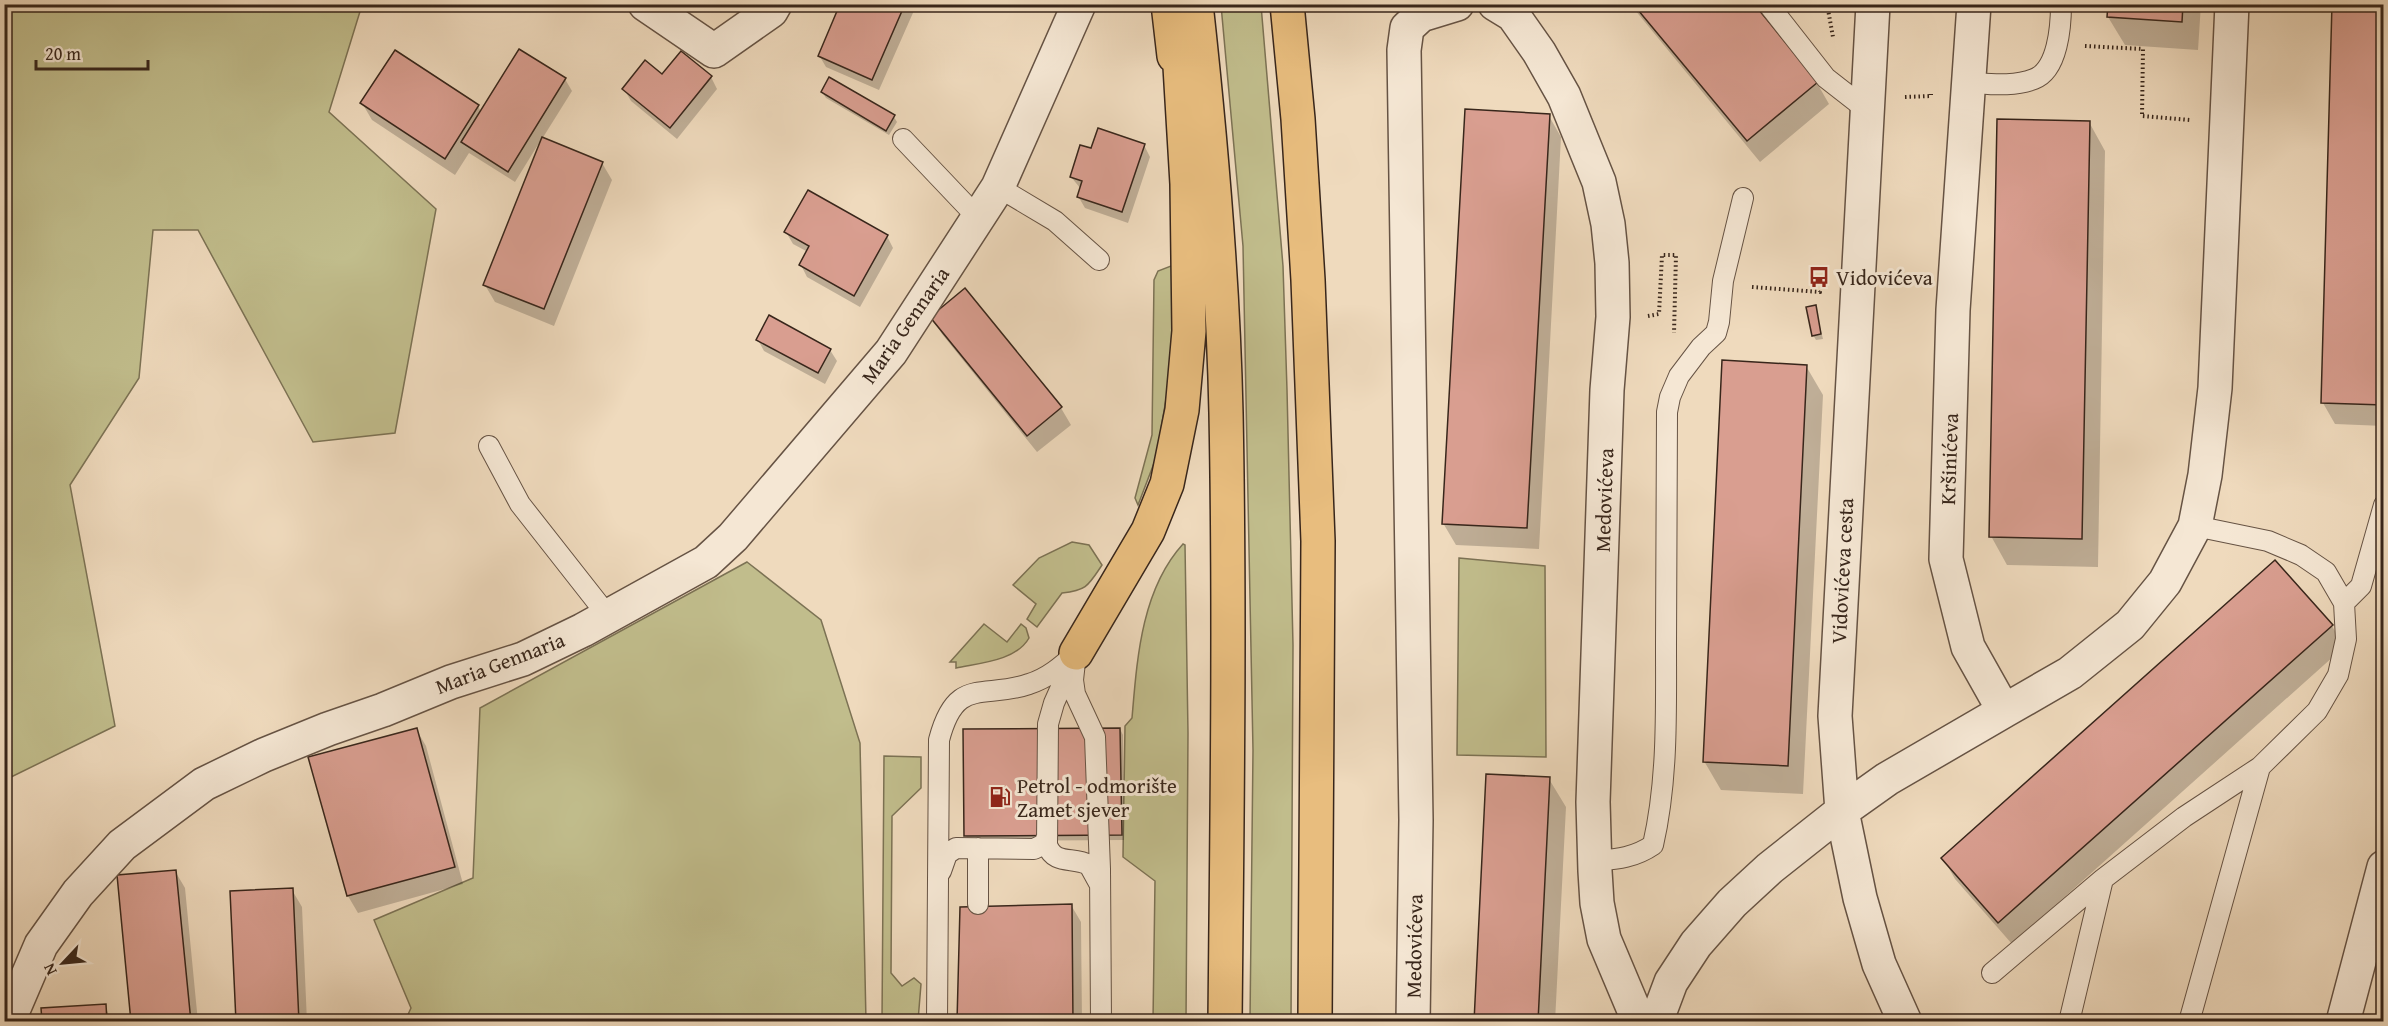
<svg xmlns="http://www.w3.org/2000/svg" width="2388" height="1026" viewBox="0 0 2388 1026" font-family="'Gentium Book Plus',serif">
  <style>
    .green { fill: #c1bd8c; stroke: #7c7254; stroke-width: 1.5 }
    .shadow { fill: #0003 }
    .building { fill: #d99e90; stroke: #38261b; stroke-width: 1.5 }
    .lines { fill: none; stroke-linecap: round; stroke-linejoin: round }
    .service-casing { stroke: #665344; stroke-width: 22 }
    .minor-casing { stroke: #665344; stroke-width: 36 }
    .tertiary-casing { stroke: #665344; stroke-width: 36 }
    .trunk-casing { stroke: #38261b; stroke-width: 36 }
    .path { stroke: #38261b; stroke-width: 4; stroke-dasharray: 1.5 3; stroke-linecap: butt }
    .service { stroke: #f5e7d4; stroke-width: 20 }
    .minor { stroke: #f5e7d4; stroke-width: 33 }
    .tertiary { stroke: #f5e7d4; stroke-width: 33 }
    .trunk { stroke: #e8bd7e; stroke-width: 33 }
    .labels { text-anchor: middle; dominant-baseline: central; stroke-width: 6; stroke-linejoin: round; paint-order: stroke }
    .poi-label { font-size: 21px; fill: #38261b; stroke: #f5e7d4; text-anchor: start }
    .street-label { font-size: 21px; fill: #38261b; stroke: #f5e7d4 }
  </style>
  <rect width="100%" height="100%" fill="#efdabd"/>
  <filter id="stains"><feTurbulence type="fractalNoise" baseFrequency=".00333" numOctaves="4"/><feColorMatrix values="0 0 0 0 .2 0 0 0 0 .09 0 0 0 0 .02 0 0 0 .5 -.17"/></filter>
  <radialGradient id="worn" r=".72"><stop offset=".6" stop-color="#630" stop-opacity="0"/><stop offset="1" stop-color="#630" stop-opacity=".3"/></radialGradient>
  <!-- green -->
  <path class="green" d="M5,4L362,5L329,112L436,209L395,433L313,442L198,230H153L139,378L70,485L115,726L5,780Z
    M1221,5H1261L1283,266L1287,390L1293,645L1291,1021H1250L1253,750L1243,246Z
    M1176,264L1169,382L1156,458L1138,505L1135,498L1152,435L1154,280L1158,271Z
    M1072,542L1089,545L1102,565C1088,586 1087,590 1062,593L1037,627L1027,619L1036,604L1013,585L1039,558Z
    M1183,544L1185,545L1188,733L1186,1021H1153L1155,881L1123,857L1125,726L1132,718C1137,660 1141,590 1183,544Z
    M1459,558L1545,566L1546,757L1457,755Z
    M747,562L821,620L860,743L866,1021H405L411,1008L374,920L473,878L480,708Z
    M984,624L1007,642L1021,624L1026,628L1029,638C1016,661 979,663 956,668V662H950Z
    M884,756L921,757V788L892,816L891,973L902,986L914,978L921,984L918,1021H882Z"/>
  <!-- shadow -->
  <path class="shadow" d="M842,4H915L916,6L879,90L826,67L819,55Z
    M1630,4H1752L1817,83L1829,104L1760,162Z
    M2109,4H2201L2198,50L2125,45L2108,17Z
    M2384,4V426L2335,424L2323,403Z
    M395,52L478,106L481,112L565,79L572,91L542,139L602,163L612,180L554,326L495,302L485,285L541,144L539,143L515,182L469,153L455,175L372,120L362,103Z
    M662,76L711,77L717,89L677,139L631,101L624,89Z
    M822,92L894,117L897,122L889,135L826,98Z
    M1549,116L1561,137L1539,549L1456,545L1443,523Z
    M2089,122L2105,151L2098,567L2007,565L1991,536Z
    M1144,145L1150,157L1128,223L1085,208L1078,196L1081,189L1071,177L1092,150Z
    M786,232L887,236L893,248L860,307L807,277L801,265L808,252L793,244Z
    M965,290L1061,408L1071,425L1037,452L942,334L932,318Z
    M1815,307L1823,339L1816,340L1813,335Z
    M758,340L830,350L837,361L825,384L764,351Z
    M1806,366L1823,395L1803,794L1721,790L1704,761Z
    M2332,626L2344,647L2012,944L1955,879L1943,858Z
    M416,729L426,746L463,884L358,913L348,896L310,759Z
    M1120,729L1123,735L1124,840L969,841L966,836Z
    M1549,779L1566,807L1555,1022H1476Z
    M175,871L185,888L198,1022H133Z
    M292,890L302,907L307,1022H238Z
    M1071,905L1081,922L1082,1022H959Z
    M105,1006L112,1022H44Z"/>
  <!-- building -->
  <path class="building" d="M840,4H905L872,80L818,56Z
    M1633,4H1754L1818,82L1747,141Z
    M2108,4H2183L2182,22L2107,17Z
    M2332,4H2384V405L2321,403Z
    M519,49L566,78L508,172L461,142Z
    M395,50L479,105L445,159L360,103Z
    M681,51L712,76L670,128L622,89L645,60L662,74Z
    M829,77L895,115L886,131L821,92Z
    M1465,109L1550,114L1527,528L1442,524Z
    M1997,119L2090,121L2082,539L1989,537Z
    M1098,128L1145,144L1122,212L1077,197L1082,181L1070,177L1080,145L1091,148Z
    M542,137L603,162L544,309L483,285Z
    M808,190L888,235L854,296L799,265L809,246L784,232Z
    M965,288L1062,407L1027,436L930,317Z
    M1816,305L1821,334L1812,336L1806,307Z
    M769,315L831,349L818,373L756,340Z
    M1722,360L1807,365L1788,766L1703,762Z
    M2275,560L2333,625L1998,923L1941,858Z
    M417,728L455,867L347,896L308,757Z
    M1120,728L1122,835L964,836L963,729Z
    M1486,774L1550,777L1538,1022H1474Z
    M176,870L191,1022H131L117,875Z
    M293,888L299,1022H236L230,891Z
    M1072,904L1073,1022L957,1021L960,907Z
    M106,1004L107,1022H42L41,1008Z"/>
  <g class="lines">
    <defs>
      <path id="service" d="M1768,4L1826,78L1867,110
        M1969,83C1990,84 2014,87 2034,79C2058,70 2061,26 2061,4
        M903,139L978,218
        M998,187L1055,221L1099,260
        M489,446L520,504L608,616
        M2344,603L2361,586L2384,505
        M1076,653L1073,680L1075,694L1095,737L1100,869L1101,1022
        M1070,667L1054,703L1048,724L1047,845C1055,866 1073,856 1089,865L1100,885
        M1594,861C1617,859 1634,858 1653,845C1668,780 1666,711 1666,645C1667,568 1667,490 1667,412L1670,397L1679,376L1701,347L1716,333L1719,322L1723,281L1743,198
        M941,871L947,854L956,848L1034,849L1044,844L1047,837
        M978,904V848
        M1992,973L2103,879L2184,817L2260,767L2317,711L2338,675L2346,639L2344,603L2326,572L2301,555L2268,541L2195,526
        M937,1022L939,740C956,675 983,700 1029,684C1048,678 1062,666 1076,653
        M2069,1022L2103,879
        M2189,1022L2260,767"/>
      <path id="minor" d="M645,4L714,51L771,11L775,4
        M1495,4L1513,15L1539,52L1564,96L1599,182L1608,224L1612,263L1613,317L1607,390L1593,802L1595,871L1597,903L1604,939L1639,1022
        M1873,4L1835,716L1842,811L1860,898L1879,964L1905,1022
        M2004,711L2070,673L2130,625L2165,582L2195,526L2205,475L2215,388L2232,4
        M8,1022L41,945L78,893L122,845L204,784L264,755L328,729L383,710L451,682L523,659L583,630L706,562L733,537L891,352L998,187L1079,4
        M1413,1022L1416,820L1404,50L1407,28L1421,15L1457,4
        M1656,1022L1671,982L1696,944L1732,903L1770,868L1842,811L1887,779L2004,711L1968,647L1946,559L1953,310L1974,4"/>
      <path id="tertiary" d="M2343,1022L2384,867"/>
      <path id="trunk" d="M1168,4L1174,56
        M1196,4C1211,140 1223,276 1226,413C1230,615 1227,819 1225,1022
        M1287,4L1298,119L1308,280L1318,541L1315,1022
        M1076,653L1148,531L1167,484L1182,410L1189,331L1187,184L1178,33"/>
    </defs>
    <!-- service casing -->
    <use href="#service" class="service-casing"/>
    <!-- minor casing -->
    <use href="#minor" class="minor-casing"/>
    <!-- tertiary casing -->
    <use href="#tertiary" class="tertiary-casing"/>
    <!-- trunk casing -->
    <use href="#trunk" class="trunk-casing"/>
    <!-- path -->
    <path class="path" d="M1827,4L1833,37
      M2085,46L2143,49L2142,116L2190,120
      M1905,97L1931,96V94
      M1752,287L1820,292V289
      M1648,316L1659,314L1662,255H1676L1674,333"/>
    <!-- service -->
    <use href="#service" class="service"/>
    <!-- minor -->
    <use href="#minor" class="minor"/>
    <!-- tertiary -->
    <use href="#tertiary" class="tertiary"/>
    <!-- trunk -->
    <use href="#trunk" class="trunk"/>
  </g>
  <!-- icons -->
  <defs>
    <symbol id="bus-bare" viewBox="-9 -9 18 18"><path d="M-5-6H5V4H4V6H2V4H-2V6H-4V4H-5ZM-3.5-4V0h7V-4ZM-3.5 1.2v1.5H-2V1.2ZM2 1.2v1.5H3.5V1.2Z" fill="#8f2418" stroke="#f5e7d4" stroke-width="2.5" paint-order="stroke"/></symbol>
    <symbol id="fuel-bare" viewBox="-9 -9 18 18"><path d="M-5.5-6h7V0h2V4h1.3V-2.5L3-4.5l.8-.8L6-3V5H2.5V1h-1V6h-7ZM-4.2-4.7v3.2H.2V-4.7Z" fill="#8f2418" stroke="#f5e7d4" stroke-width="2.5" paint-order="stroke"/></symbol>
  </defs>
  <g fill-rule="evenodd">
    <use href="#bus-bare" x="1804" y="262" width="30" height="30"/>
    <use href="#fuel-bare" x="985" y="782" width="30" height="30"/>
  </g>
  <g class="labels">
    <!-- poi labels -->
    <g class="poi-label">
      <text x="1836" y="277">Vidovićeva</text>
      <text x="1017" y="785">Petrol - odmorište<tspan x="1017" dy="24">Zamet sjever</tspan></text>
    </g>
    <!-- street labels -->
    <g class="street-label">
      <text transform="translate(905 325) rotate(-55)">Maria Gennaria</text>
      <text transform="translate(1949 459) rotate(-88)">Kršinićeva</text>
      <text transform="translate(1604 500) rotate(-88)">Medovićeva</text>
      <text transform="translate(1842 571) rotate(-87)">Vidovićeva cesta</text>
      <text transform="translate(500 663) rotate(-21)">Maria Gennaria</text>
      <text transform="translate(1414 946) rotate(-89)">Medovićeva</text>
    </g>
  </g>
  <!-- margin -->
  <rect width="2388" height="1026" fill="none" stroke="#efdabd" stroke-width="24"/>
  <rect x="6" y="6" width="2376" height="1014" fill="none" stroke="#38261b" stroke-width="3"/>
  <rect x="12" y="12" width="2364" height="1002" fill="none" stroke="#38261b" stroke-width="1.5"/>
  <!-- north arrow -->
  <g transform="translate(63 963) rotate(244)" stroke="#f5e7d4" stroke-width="4.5" paint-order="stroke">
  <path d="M0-4.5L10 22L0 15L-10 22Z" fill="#38261b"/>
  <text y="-9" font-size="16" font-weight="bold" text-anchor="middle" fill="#38261b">N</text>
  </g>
  <!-- scale -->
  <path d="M36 60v9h112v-9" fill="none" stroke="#38261b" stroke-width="3"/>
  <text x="45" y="60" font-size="18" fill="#38261b" stroke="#f5e7d4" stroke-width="4.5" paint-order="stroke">20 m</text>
  <rect width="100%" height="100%" filter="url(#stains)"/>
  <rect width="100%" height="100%" fill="url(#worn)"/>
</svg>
